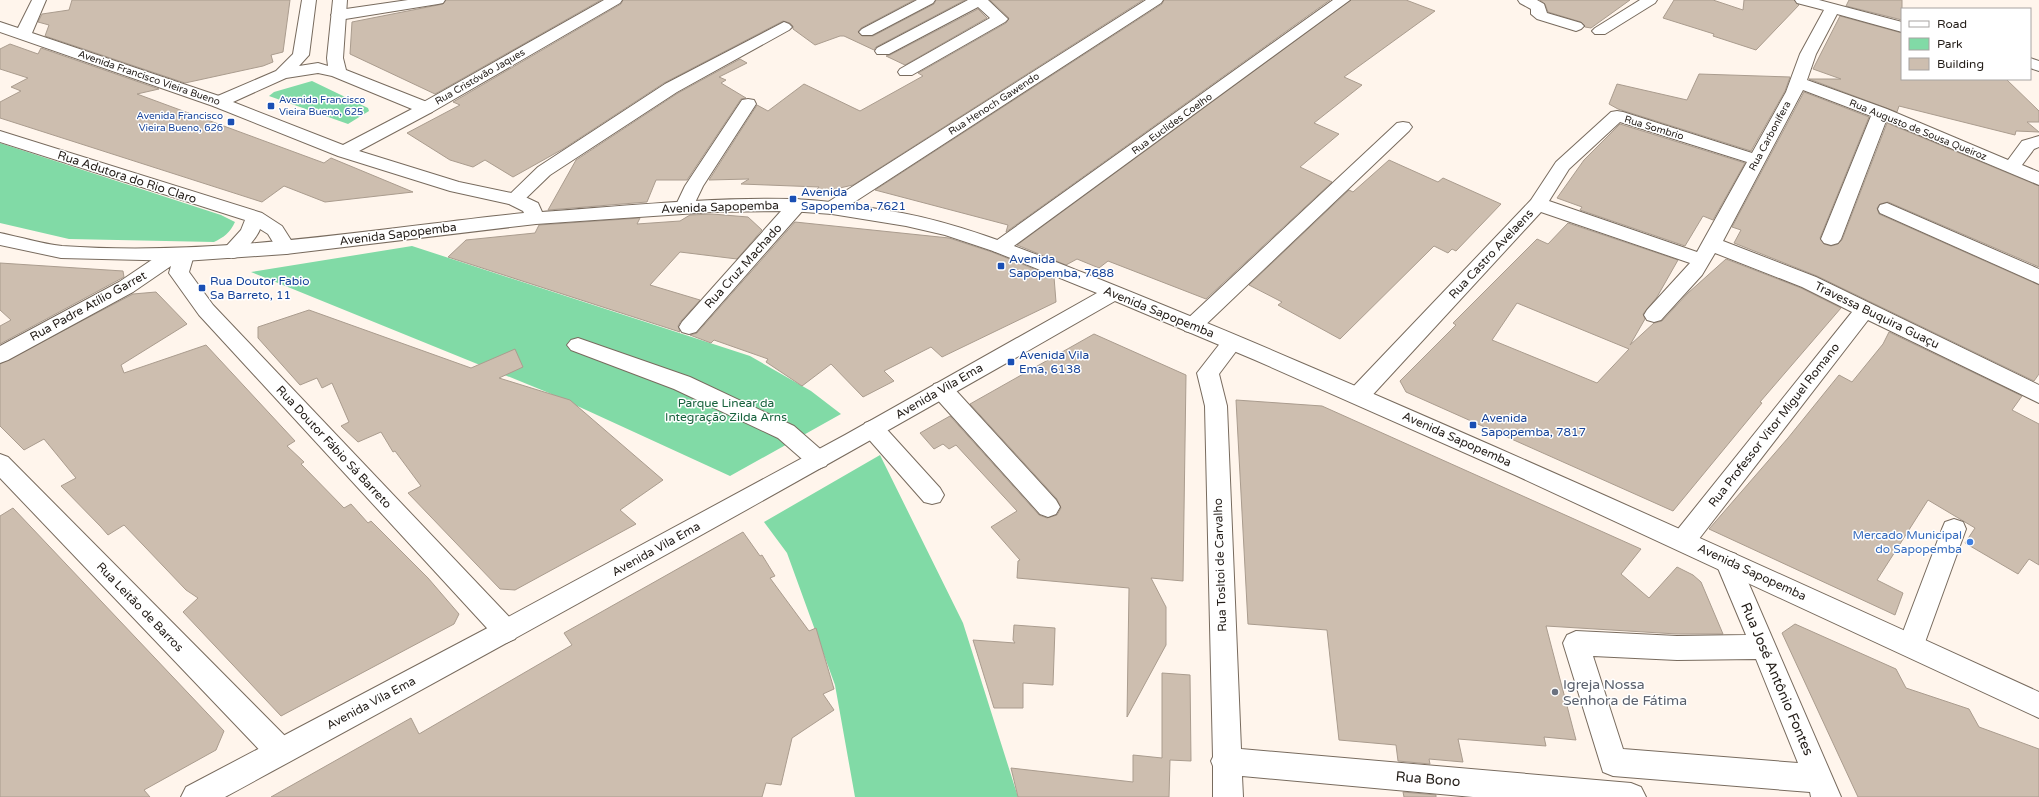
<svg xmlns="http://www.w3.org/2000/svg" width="2039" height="797" viewBox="0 0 2039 797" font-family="'Varela Round',sans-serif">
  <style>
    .green { fill: #81daa6 }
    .building { fill: #cdbeaf; stroke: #aa9c8e; fill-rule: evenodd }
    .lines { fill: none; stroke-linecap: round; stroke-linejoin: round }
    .minor-casing { stroke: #786b5e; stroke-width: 2 }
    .major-casing { stroke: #786b5e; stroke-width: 2 }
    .minor { fill: #fff; fill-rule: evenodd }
    .major { fill: #fff; fill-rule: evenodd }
    .transit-dot { fill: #1a4fb4; stroke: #fff; stroke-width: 1.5 }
    .shop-dot { fill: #3f7fe0; stroke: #fff; stroke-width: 1.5 }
    .worship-dot { fill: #6b7280; stroke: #fff; stroke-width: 1.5 }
    .labels { text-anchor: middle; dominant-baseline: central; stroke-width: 3; stroke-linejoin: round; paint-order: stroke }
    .far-street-label { font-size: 10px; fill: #221c17; stroke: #fff }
    .far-transit-label { font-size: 10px; fill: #164399; stroke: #fff; text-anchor: start }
    .street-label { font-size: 12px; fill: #221c17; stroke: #fff }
    .transit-label { font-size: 12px; fill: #164399; stroke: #fff; text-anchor: start }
    .park-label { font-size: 12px; fill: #17623d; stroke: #fff }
    .shop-label { font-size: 12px; fill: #366cbe; stroke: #fff; text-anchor: end }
    .near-street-label { font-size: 14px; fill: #221c17; stroke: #fff }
    .near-worship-label { font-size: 14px; fill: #5b616d; stroke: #fff; text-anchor: start }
  </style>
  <rect width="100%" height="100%" fill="#fff5ec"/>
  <!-- green -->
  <path class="green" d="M312,81L368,108L369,111L348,124L269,96L274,92Z
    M0,143L221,215L235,222C230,233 224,237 214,242L69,239L0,223Z
    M412,246L750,356L811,391L841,414L730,476L549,393L251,272Z
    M880,455L963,623L1018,797H855L835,685L787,553L764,522Z"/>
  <!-- building -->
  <path class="building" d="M72,0H290L283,52L271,55L273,62L263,66L185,83L45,36L49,25L38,22L42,14L69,10Z
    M446,0H601L435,94L350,54L352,22L443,4Z
    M623,0H914L861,28L858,32L862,36H873L934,4L936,0H965L876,47L874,50L844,36H840L815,45L793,29V26L790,23L783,21L664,83L563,149L513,177L485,160L473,167L450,160L407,133L460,105L453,102L621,4Z
    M990,0H1143L853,185L813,194L819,187L741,184L749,179L709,180L757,105L768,111L804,84L860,111L923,76L918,73L920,72L1006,23L1009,18Z
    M1164,0H1330L1006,232L1008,225L875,190L1162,4Z
    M1351,0H1406L1435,11L1344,77L1362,85L1314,123L1339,134L1300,167L1332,182L1206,299L1108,261L1099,268L1077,259L1066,265L1017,245Z
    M1540,0H1630L1591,28L1585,27L1581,22L1548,12L1545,4Z
    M1674,0H1713L1743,10L1744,0H1794L1799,5L1756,50L1713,36L1714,34L1663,18Z
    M1849,0H1902V20L1846,6Z
    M978,9L987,18L905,65L886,56L890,55Z
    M1840,16L1902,33V79H2006L2039,111V122H2027L2039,132L2016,131L2015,135L1899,106L1897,112L1809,79H1841L1813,69Z
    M10,44L38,54L41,48L159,89L137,94L324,163L331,158L413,192L325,202L284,186L262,202L0,118V102L21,91L11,87L28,78L0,69V49Z
    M740,59L747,63L719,77L726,80L721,83L746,98L741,99L687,180H656L647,202L548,210L576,160L678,93Z
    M1699,74L1790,77L1785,91L1751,151L1618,109L1609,104L1617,84L1687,100Z
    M1804,92L1869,117L1820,238L1824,244L1831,246L1838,244L1842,240L1887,123L2039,186V267L1888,202L1880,204L1877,208L1879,214L2039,285V374L2034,381L1817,276L1734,243L1741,230L1732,227Z
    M1620,124L1745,163L1713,220L1703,216L1685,246L1580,210L1582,207L1557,198L1584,160Z
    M1389,160L1438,182L1443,178L1501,204L1456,251L1452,249L1448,253L1434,246L1340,339L1278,305L1282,302L1249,285L1349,190L1353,192Z
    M712,214L748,217L762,230L737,259L680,252L650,285L700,300L681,321L678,326L680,332L448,257L466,240L535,233L539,225L640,218L637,224L680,221L690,215Z
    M795,222L949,238L992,252L1054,277L1056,302L942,357L931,347L884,371L894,381L863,397L831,364L802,386L766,362L768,359L714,340L711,343L690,335L697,333Z
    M1568,223L1678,260L1657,297L1643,314L1645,319L1630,345L1654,323L1662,321L1688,293L1726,259L1801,288L1841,308L1760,402L1762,403L1673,511L1406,392L1400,381L1456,325L1453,323L1537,239L1548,244ZM1517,303L1551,317L1629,349L1597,383L1492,340Z
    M0,263L123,271L124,277L0,344V326L11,320L0,310Z
    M156,292L187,324L121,365L124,373L206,345L295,441L287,446L304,462L301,464L344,508L351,504L368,523L371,521L428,578L459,614L454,624L281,716L183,612L198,598L186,590L124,525L108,535L101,527L61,486L76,478L44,439L24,450L0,426V364L133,294Z
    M309,310L471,368L515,349L523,367L499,378L570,400L663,480L620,510L636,524L515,590L500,589L408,493L421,486L395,451L393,452L381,432L358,442L341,426L349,422L332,383L322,388L317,378L300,385L258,338V327Z
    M1889,332L2022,396L2012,410L2039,424V565L2029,559L2018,574L1965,543L1975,528L1928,500L1877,580L1903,593L1895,615L1709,529L1788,438L1839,375L1852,382L1883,344Z
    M1094,334L1186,375L1183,581L1151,578L1166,607V645L1127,717L1129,588L1017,578L1018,561L1020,560L991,527L1017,511L956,445L949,449L943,444L934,449L920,433L950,416L1039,515L1047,518L1057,515L1061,508L1057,499L970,404Z
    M1236,400L1322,406L1641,549L1621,574L1649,598L1677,567L1693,575L1701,582L1723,634H1677L1546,626L1576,740L1544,737L1546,746L1458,739L1463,762L1429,759L1430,764L1398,761L1396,745L1339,740L1327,630L1248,624Z
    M13,508L224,731L216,750L144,790L150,797H0V516Z
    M743,532L760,556L762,555L775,576L770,578L809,631L816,628L834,689L823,694L834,710L792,738L781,785L766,783L762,797H271L411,718L419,734L572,645L564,633Z
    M1795,624L1896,669L1906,688L1969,709L1979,727L2039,749V797H1858L1782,633Z
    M1014,625L1055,628L1053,685L1023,683V708H994L973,640L1015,643L1013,640Z
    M1162,673L1190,675L1191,761L1170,760L1169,797H1018L1011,768L1133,782V755L1162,758Z
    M1403,792L1436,795V797H1404Z"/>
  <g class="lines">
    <defs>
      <path id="minor" d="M32,0H46L32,33L225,98L227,102L225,106L219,107L213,106L0,32V22L18,28Z
        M408,0H445L443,3L438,4L339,20L334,18L331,15L334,12L339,10Z
        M604,0H622L620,3L432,112L426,113L420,112L418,108L420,104Z
        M917,0H935L933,3L872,35H862L859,32L862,29Z
        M968,0H988L1008,19L1005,22L912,75H900L898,72L900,69L990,18L978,7L889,54H877L875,51L877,48Z
        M1146,0H1163L1161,3L839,212L832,214L825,212L823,208L825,204Z
        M1333,0H1350L1007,251L1000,253L993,251L990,247L993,243Z
        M1518,0H1537L1544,4L1547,13L1581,23L1584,26L1581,29L1576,31L1537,19L1531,14V9L1520,3Z
        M1640,0H1657L1655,3L1605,34H1595L1592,31L1595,28Z
        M1795,0H1819L1902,22V32L1837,14L1816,54L1807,80L1887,109L2008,160L2022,141L2039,136V147L2034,149L2022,165L2039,172V185L1886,121L1841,239L1838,243L1831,245L1824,243L1821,239L1871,116L1803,90L1723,241L1816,277L2039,385V403L1868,320L1692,548L1683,551L1674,548L1671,541L1674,534L1852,312L1802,287L1715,253L1702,275L1661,320L1654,322L1647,320L1644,315L1647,310L1690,263L1541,212L1367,401L1359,403L1351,401L1348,395L1351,389L1531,200L1556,162L1611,112L1617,111L1623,112L1752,153L1786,92L1800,54L1824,10L1797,3ZM1620,122L1747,162L1697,252L1549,201L1569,169Z
        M784,22L789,24L792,27L789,30L677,92L550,175L521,203L514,205L507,203L505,199L538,167L665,84Z
        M2030,58L2039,61V71L2030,68Z
        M748,99L754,100L756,104L703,186L691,211L684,213L677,211L675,207L685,186L742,100Z
        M1403,122L1409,123L1412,127L1409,131L1199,331L1192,333L1185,331L1182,326L1185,321L1397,123Z
        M0,131L262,213L282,226L296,248L293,252L286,254L279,252L268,234L260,229C258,236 243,254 237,257C232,259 229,258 224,257L221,252L241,230L245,220L0,142Z
        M797,199L804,201L806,205L804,209L696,332L689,334L682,332L679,327L682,322L790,201Z
        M1887,203L2039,269V284L1880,213L1878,209L1880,205Z
        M175,248L191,250L194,255L189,272L213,305L515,623L519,631L515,639L506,643L497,639L199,315L169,273L171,266L133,292L8,360L0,363V346L119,282L168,249Z
        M1232,335L1239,337L1243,342L1219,374L1227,406L1241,749L1631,783L1641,787L1646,797H1473L1242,776L1243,797H1213V766L1211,761L1213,757L1205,406L1197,373L1225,337Z
        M578,338L690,377L794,426L826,454L830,460L826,466L818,469L810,466L778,438L674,389L571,350L567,345L571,340Z
        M942,382L950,384L1056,500L1060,507L1056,514L1048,517L1040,514L934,396L931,390L934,384Z
        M873,420L881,423L940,488L944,495L940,502L932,504L924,502L865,435L862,429L865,423Z
        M0,454L8,457L290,741L294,751L290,761L280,764L270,761L0,478Z
        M1954,519L1963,522L1966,529L1924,645L1920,653L1911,657L1902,653L1898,645L1942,529L1945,522Z
        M1727,551L1736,554L1739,561L1841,797H1811L1810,792L1613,776L1603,772L1563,643L1567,635L1576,631L1677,636L1746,635L1715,561L1718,554ZM1593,656L1677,660L1756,659L1798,763L1623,749Z"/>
      <path id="major" d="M302,0H316L309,55L299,66L318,63L328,66L327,58L333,0H347L343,58L346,70L432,104L434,108L432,112L359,151L459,182L521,195L538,203L542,212C625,206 708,197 791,199C828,200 865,207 902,213C965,225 1025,250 1084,273C1156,302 1228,331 1299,362C1548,468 1793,580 2039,692V718L1515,475L1255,360L1115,301C821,470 523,635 225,797H181L186,787L497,623L845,435L1097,293L993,251L945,235L906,226L832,214L790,211L712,212L536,224L286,254L184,261L61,258L0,245V233C20,237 42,244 62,246C218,257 371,229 524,213L523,211L509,204L450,191L338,156L213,106L211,102L213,98L276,71L293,54ZM318,73L332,76L412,109L343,145L233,102L286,78Z"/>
    </defs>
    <!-- minor casing -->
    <use href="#minor" class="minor-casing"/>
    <!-- major casing -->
    <use href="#major" class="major-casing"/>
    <!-- minor -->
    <use href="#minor" class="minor"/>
    <!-- major -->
    <use href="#major" class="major"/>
  </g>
  <!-- markers -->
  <g class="transit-dot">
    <rect x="267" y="102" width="8" height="8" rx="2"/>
    <rect x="227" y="118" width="8" height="8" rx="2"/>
    <rect x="789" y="195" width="8" height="8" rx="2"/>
    <rect x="997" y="262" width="8" height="8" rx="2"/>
    <rect x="198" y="284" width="8" height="8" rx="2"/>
    <rect x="1007" y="358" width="8" height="8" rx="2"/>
    <rect x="1469" y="421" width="8" height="8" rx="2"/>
  </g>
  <circle class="shop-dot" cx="1970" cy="542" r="4"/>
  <circle class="worship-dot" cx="1555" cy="692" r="4"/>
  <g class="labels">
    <!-- far-street labels -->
    <g class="far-street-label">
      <text transform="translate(480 77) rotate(-30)">Rua Cristóvão Jaques</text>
      <text transform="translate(149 78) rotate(19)">Avenida Francisco Vieira Bueno</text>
      <text transform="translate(994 104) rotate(-33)">Rua Henoch Gawendo</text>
      <text transform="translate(1172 124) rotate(-36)">Rua Euclides Coelho</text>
      <text transform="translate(1654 128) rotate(17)">Rua Sombrio</text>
      <text transform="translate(1918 130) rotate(22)">Rua Augusto de Sousa Queiroz</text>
      <text transform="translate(1770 136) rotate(-62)">Rua Carbonífera</text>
    </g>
    <!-- far-transit labels -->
    <g class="far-transit-label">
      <text x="279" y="100">Avenida Francisco<tspan x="279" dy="12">Vieira Bueno, 625</tspan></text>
      <text x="223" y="116" text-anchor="end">Avenida Francisco<tspan x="223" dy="12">Vieira Bueno, 626</tspan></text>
    </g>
    <!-- street labels -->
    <g class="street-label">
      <text transform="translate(127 177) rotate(18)">Rua Adutora do Rio Claro</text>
      <text transform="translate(720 207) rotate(-2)">Avenida Sapopemba</text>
      <text transform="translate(398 234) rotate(-7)">Avenida Sapopemba</text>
      <text transform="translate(1491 254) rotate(-47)">Rua Castro Avelaens</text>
      <text transform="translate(743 266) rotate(-48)">Rua Cruz Machado</text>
      <text transform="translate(88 306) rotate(-29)">Rua Padre Atílio Garret</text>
      <text transform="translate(1159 312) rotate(22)">Avenida Sapopemba</text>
      <text transform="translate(1877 315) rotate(26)">Travessa Buquira Guaçu</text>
      <text transform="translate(939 391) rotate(-30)">Avenida Vila Ema</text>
      <text transform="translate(1774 425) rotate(-52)">Rua Professor Vitor Miguel Romano</text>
      <text transform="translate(1457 439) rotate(24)">Avenida Sapopemba</text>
      <text transform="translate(334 447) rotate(47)">Rua Doutor Fábio Sá Barreto</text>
      <text transform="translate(656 549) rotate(-29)">Avenida Vila Ema</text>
      <text transform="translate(1220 565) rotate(-92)">Rua Tosltoi de Carvalho</text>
      <text transform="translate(1752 572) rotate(25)">Avenida Sapopemba</text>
      <text transform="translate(140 607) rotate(46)">Rua Leitão de Barros</text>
      <text transform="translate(371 703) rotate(-28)">Avenida Vila Ema</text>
    </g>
    <!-- transit labels -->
    <g class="transit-label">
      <text x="801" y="192">Avenida<tspan x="801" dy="14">Sapopemba, 7621</tspan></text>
      <text x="1009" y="259">Avenida<tspan x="1009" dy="14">Sapopemba, 7688</tspan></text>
      <text x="210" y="281">Rua Doutor Fabio<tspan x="210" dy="14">Sa Barreto, 11</tspan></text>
      <text x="1019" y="355">Avenida Vila<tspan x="1019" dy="14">Ema, 6138</tspan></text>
      <text x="1481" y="418">Avenida<tspan x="1481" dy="14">Sapopemba, 7817</tspan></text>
    </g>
    <!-- park labels -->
    <g class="park-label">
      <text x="726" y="403">Parque Linear da<tspan x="726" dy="14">Integração Zilda Arns</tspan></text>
    </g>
    <!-- shop labels -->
    <g class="shop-label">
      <text x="1962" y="535">Mercado Municipal<tspan x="1962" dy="14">do Sapopemba</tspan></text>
    </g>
    <!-- near-street labels -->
    <g class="near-street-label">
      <text transform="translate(1777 679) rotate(67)">Rua José Antônio Fontes</text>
      <text transform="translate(1428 779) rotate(5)">Rua Bono</text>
    </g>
    <!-- near-worship labels -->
    <g class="near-worship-label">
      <text x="1563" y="684">Igreja Nossa<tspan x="1563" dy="16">Senhora de Fátima</tspan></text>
    </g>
  </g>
  <!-- legend -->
  <rect x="1901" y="8" width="130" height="72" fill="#ffffff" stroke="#a7a4a2"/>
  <rect x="1909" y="21" width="20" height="6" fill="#ffffff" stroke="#a7a4a2"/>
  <text x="1937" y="28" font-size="12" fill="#221c17">Road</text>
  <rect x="1909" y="38" width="20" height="12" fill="#81daa6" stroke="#a7a4a2"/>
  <text x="1937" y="48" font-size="12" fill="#221c17">Park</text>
  <rect x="1909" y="58" width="20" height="12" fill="#cdbeaf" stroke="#a7a4a2"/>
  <text x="1937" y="68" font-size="12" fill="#221c17">Building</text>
</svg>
